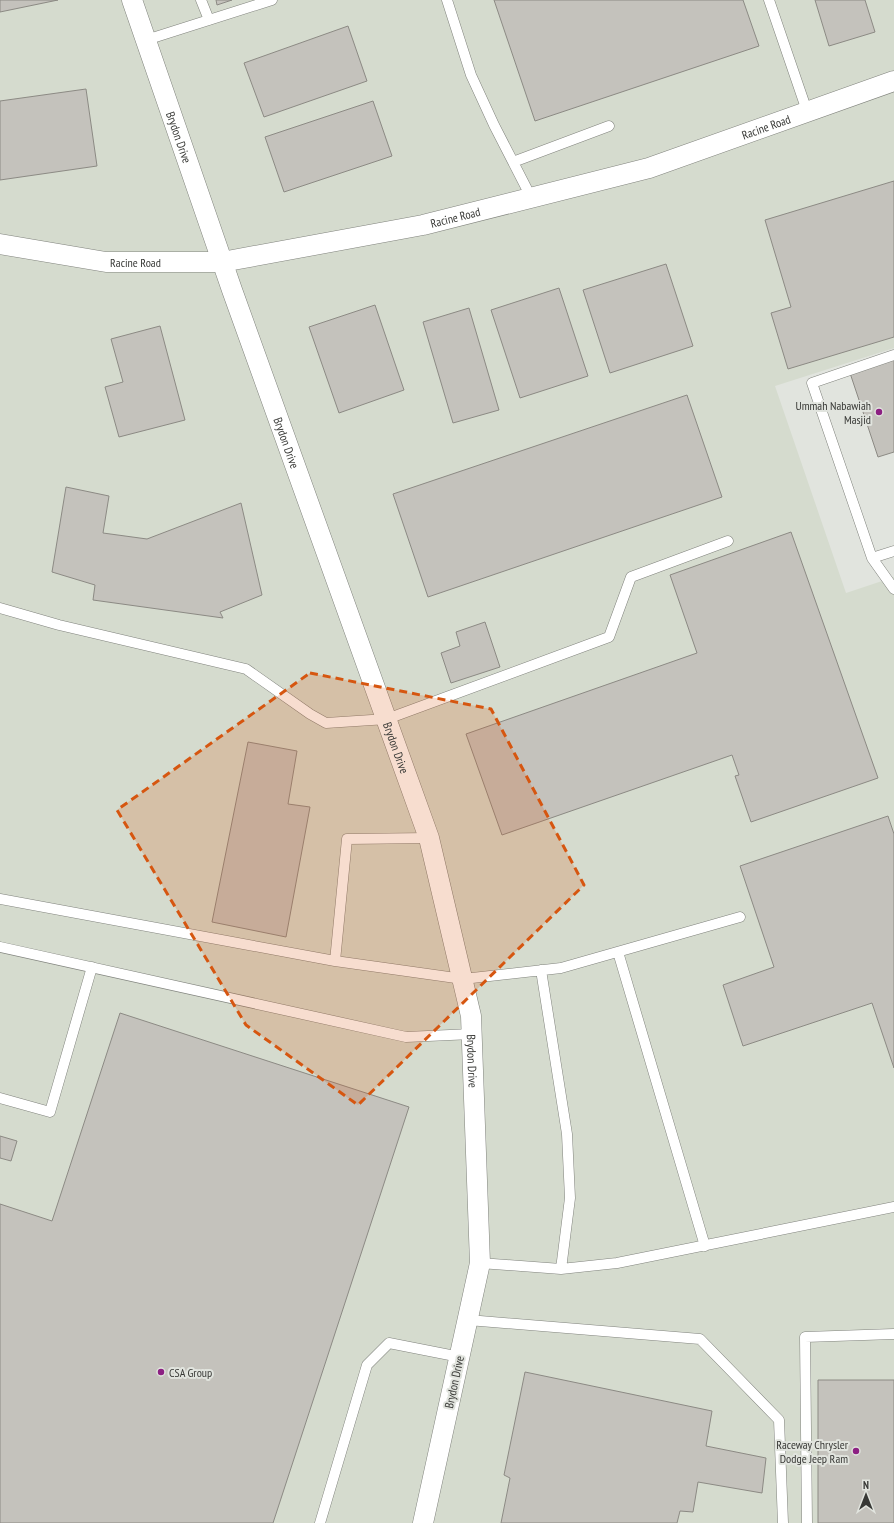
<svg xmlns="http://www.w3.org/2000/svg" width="894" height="1523" viewBox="0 0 894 1523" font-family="'PT Sans Narrow',sans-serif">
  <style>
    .built { fill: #d5dbce }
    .building { fill: #c4c2bc; stroke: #8c8a84 }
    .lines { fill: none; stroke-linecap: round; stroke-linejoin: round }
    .service-casing { stroke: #80837d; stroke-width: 11 }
    .minor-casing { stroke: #80837d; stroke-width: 21 }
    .service { stroke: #fff; stroke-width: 10 }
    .minor { stroke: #fff; stroke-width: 20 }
    .marked { fill: #d65610; fill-opacity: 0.2; stroke: #d65610; stroke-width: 3; stroke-dasharray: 8 5; stroke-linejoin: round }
    .poi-dot { fill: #8c1f82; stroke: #e1e4de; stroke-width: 1.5 }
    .labels { text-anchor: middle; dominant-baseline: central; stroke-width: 4; stroke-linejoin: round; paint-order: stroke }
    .street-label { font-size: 12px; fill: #383936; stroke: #e1e4de }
    .poi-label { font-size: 12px; fill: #383936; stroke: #e1e4de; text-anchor: end }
  </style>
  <rect width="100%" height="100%" fill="#e1e4de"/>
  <!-- built -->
  <path class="built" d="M0,0H894V348L775,386L846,593L894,577V1523H0Z"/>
  <!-- building -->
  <path class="building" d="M0,0H58L0,12Z
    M216,0H232L217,5Z
    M494,0H743L759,46L535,121Z
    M815,0H865L875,32L829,46Z
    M348,26L367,81L264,117L244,63Z
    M86,89L97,166L0,180V101Z
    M373,101L392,156L284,192L265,137Z
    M894,181V337L788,369L771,313L791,307L765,220Z
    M666,264L693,346L610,373L583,290Z
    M559,288L588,376L520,398L491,310Z
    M375,305L404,390L339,413L309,327Z
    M469,308L499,410L453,423L423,322Z
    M160,326L185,420L119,437L105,387L123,382L111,339Z
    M894,359V452L878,457L850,373Z
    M687,395L722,497L428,597L393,494Z
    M66,487L109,496L103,533L147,539L241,503L262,595L220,612L223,618L93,600L95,585L52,572Z
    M791,532L878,778L751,822L735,776L739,775L732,755L502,835L466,734L697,653L670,575Z
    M485,622L500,667L451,683L441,653L460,646L456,632Z
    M248,742L297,751L288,804L310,807L286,937L212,922Z
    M888,816L894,834V1068L872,1003L743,1046L723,985L774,967L740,866Z
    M120,1013L409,1107L273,1523H0V1204L52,1221Z
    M0,1136L17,1141L11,1161L0,1158Z
    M525,1372L712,1411L706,1446L766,1458L762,1493L698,1482L693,1512L680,1511L677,1523H501L510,1478L504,1475Z
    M818,1380H894V1523H818Z"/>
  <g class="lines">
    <defs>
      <path id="service" d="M201,0L209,20
        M447,0L471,75L494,125L532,199
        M769,0L807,111
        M146,40L272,0
        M513,162L609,126
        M894,355L812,383L872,558L894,551
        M872,558L894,589
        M0,608L59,625L246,669L310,714L326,723L387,719L609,637L631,577L728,541
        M0,899L335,961L463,979L561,968L740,917
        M0,947L406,1037L472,1034
        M618,952L705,1246
        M335,961L347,839L429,838
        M541,970L567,1134L570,1198L561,1269
        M0,1098L50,1112L92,967
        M480,1263L561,1269L617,1263L894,1207
        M468,1320L700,1339L779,1420L783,1523
        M320,1523L367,1365L389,1343L460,1357
        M807,1523L805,1337L894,1334"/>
      <g id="minor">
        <path id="s1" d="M132,0L232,290L429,838L471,1016L480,1263L423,1523"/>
        <path id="s2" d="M0,244L106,262H222L423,225L649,168L894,81"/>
      </g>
    </defs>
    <!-- service casing -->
    <use href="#service" class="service-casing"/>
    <!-- minor casing -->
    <use href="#minor" class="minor-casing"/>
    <!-- service -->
    <use href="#service" class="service"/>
    <!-- minor -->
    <use href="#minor" class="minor"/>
  </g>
  <!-- marked area -->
  <path class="marked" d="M310,673L491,709L584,885L358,1105L246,1025L117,810Z"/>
  <!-- markers -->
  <g class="poi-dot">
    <circle cx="879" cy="412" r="4"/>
    <circle cx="161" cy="1372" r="4"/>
    <circle cx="856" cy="1451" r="4"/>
  </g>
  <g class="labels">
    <!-- street labels -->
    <g class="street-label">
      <text stroke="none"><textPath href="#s2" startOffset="785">Racine Road</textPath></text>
      <text stroke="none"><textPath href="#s1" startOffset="145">Brydon Drive</textPath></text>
      <text stroke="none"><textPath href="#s2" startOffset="461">Racine Road</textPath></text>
      <text stroke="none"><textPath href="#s2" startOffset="137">Racine Road</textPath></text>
      <text stroke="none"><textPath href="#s1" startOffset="469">Brydon Drive</textPath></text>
      <text stroke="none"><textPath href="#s1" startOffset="793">Brydon Drive</textPath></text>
      <text stroke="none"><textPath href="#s1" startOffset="1117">Brydon Drive</textPath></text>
      <text transform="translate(454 1382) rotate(-78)">Brydon Drive</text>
    </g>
    <!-- poi labels -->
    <g class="poi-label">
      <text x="871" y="405">Ummah Nabawiah<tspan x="871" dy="14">Masjid</tspan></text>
      <text x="169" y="1372" text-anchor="start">CSA Group</text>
      <text x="848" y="1444">Raceway Chrysler<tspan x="848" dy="14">Dodge Jeep Ram</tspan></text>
    </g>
  </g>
  <!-- north arrow -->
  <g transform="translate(866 1495)" stroke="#e1e4de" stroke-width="3" paint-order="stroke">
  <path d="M0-3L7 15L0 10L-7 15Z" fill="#383936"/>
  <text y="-6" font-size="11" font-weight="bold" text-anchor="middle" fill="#383936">N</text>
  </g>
</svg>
